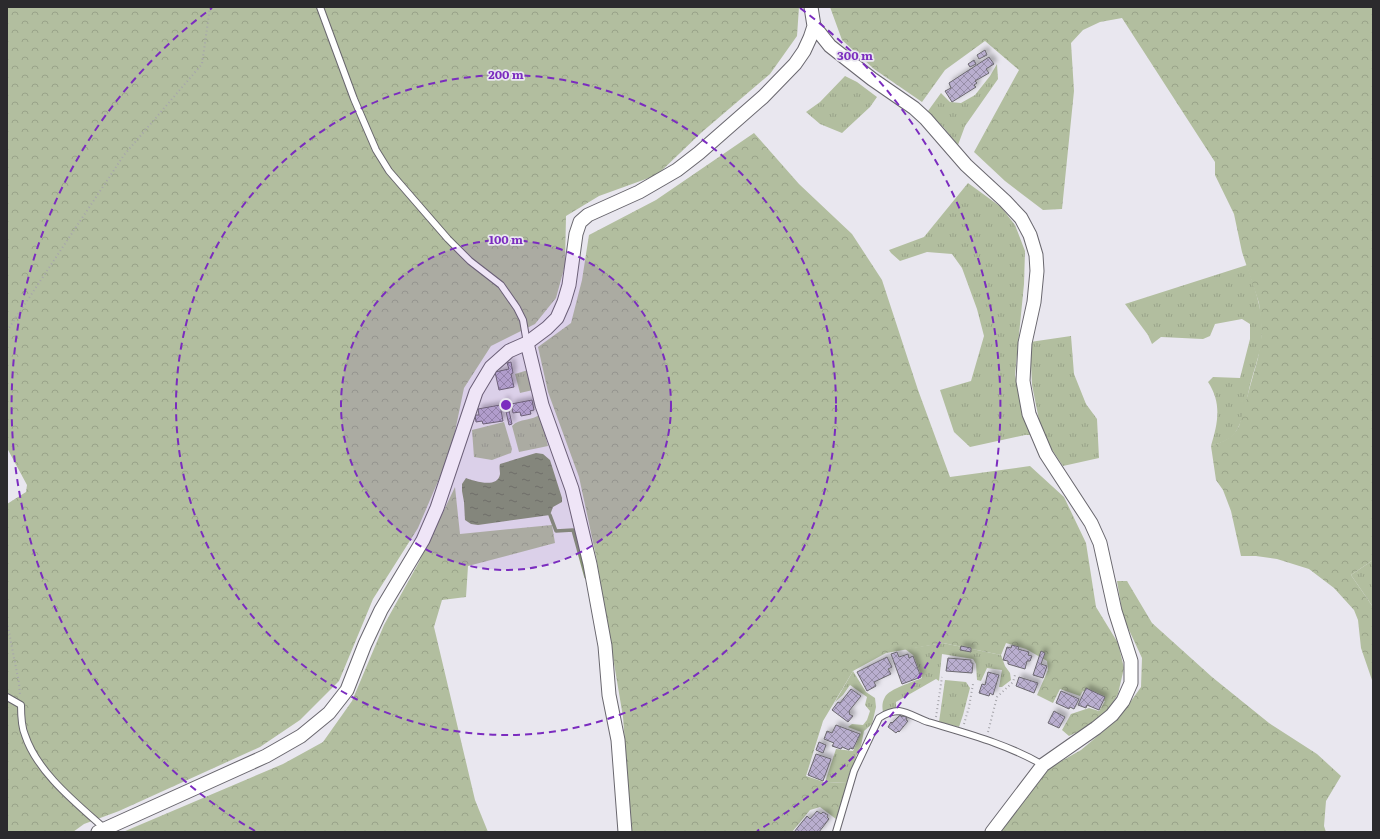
<svg xmlns="http://www.w3.org/2000/svg" width="1380" height="839" viewBox="0 0 1380 839" font-family="Literata,serif">
  <style>
    .grass { fill: url(#grass-tufts) }
    .forest { fill: url(#forest-crowns) }
    .water { fill: url(#water-ripples) }
    .lines { fill: none; stroke-linecap: round; stroke-linejoin: round }
    .stream { stroke: #869373; stroke-width: 3.5 }
    .building { fill: url(#building-cross-hatch); stroke: #6c6970; filter: url(#shadow) }
    .lane-casing { stroke: #69676e; stroke-width: 8 }
    .street-casing { stroke: #69676e; stroke-width: 15 }
    .path { stroke: #a6a5ab; stroke-width: 2; stroke-dasharray: 1 3; stroke-linecap: butt }
    .lane { stroke: #fff; stroke-width: 6 }
    .street { stroke: #fff; stroke-width: 13 }
    .ring { fill: none; stroke: #7b2cbf; stroke-width: 2; stroke-dasharray: 7 5 }
    .centre { fill: #7b2cbf; stroke: #e9e7ef; stroke-width: 2 }
    .ring-label { font-size: 12px; text-anchor: middle; font-weight: bold; fill: #7b2cbf; stroke: #e9e7ef; stroke-width: 3.5; stroke-linejoin: round; paint-order: stroke }
  </style>
  <defs>
    <pattern id="grass-tufts" width="24" height="20" patternUnits="userSpaceOnUse"><rect width="24" height="20" fill="#b2be9f"/><path d="M3 7l-1-3M5 7V3M7 7l1-3M15 17l-1-3M17 17v-4M19 17l1-3" fill="none" stroke="#99a389"/></pattern>
    <pattern id="forest-crowns" width="20" height="18" patternUnits="userSpaceOnUse"><rect width="20" height="18" fill="#b2be9f"/><path d="M2 6a3 3 0 1 1 6 0M12 15a3 3 0 1 1 6 0" fill="none" stroke="#99a389"/></pattern>
    <pattern id="water-ripples" width="26" height="14" patternUnits="userSpaceOnUse"><rect width="26" height="14" fill="#869373"/><path d="M2 4q2-2 4 0t4 0M15 11q2-2 4 0t4 0" fill="none" stroke="#6e785f"/></pattern>
    <pattern id="building-cross-hatch" width="8" height="8" patternUnits="userSpaceOnUse"><rect width="8" height="8" fill="#b9aecf"/><path d="M0 0l8 8M0 8l8-8" fill="none" stroke="#978ea8"/></pattern>
    <filter id="shadow"><feDropShadow dx="3.5" dy="-3.5" stdDeviation="2" flood-color="#0004"/></filter>
  </defs>
  <rect width="100%" height="100%" fill="#e9e7ef"/>
  <!-- grass -->
  <path class="grass" d="M997,64L998,79L965,126L958,145L944,128L928,111L941,93L950,102L961,103L975,95L990,76Z
    M845,76L857,82L877,97L870,107L842,133L820,124L806,112L820,102Z
    M968,183L1001,207L1015,225L1025,251L1024,284L1015,375L1026,424L1032,435H1025L970,447L954,432L940,390L971,381L984,336L977,309L962,268L952,254L927,252L900,261L891,253L889,250L924,237Z
    M1247,265C1254,287 1263,309 1262,333C1262,348 1256,363 1252,378C1247,394 1245,419 1235,433C1229,441 1219,443 1211,446C1218,423 1222,403 1208,382L1213,377L1240,378L1250,339V324L1242,319L1215,324L1210,336L1203,339L1161,337L1152,344L1148,335L1125,304Z
    M1071,336L1074,374L1086,404L1097,419L1099,458L1063,466L1042,435L1032,385L1030,342Z
    M528,370L533,390L520,393L515,374Z
    M540,414L548,446L519,452L512,426C519,418 533,421 540,414Z
    M504,422L512,449L511,453L492,460L474,457L472,430Z
    M1373,560V607L1351,575Z
    M943,643L1001,655L1005,666L1010,673L1011,680L1002,687H999L1002,670L987,668L981,681L977,680L976,664L973,659L942,654L939,681L936,679L896,702V708L883,712C882,707 882,702 885,697C889,689 913,682 922,678L913,655L905,649Z
    M853,671L866,692L875,698L876,707L872,724L864,731L861,746L856,756L855,765L850,772L847,782L827,783L825,782L836,749L853,751L861,732L848,727L852,724L863,725L867,720L870,711L865,705L867,697L850,685L843,695L835,702Z
    M945,680L966,682L970,688L963,715L959,727L939,722Z"/>
  <!-- forest -->
  <path class="forest" d="M7,7H799L797,36L770,74L702,132L657,175L599,196L566,216L565,265L556,298L535,324L491,346L464,388L451,451L418,528L373,599L339,681L300,720L260,747L119,811L84,824L73,832H7V504L26,492L27,485L7,448Z
    M830,7H1373V560L1351,575L1373,607V683L1361,648L1358,620L1354,610L1334,588L1309,569L1277,559L1256,556H1241L1231,511L1223,490L1216,480L1211,446C1224,441 1232,439 1239,426L1258,358L1262,333L1259,303L1242,252L1234,214L1215,175V162L1122,18L1100,22L1083,30L1071,43L1074,91L1062,209L1043,210L1005,181L974,152L1019,70L985,41L945,70L922,102L874,69L842,40Z
    M754,133L799,184L852,234L882,280L918,390L950,477L1030,466L1064,497L1086,543L1096,607L1118,643L1124,668L1118,694L1107,712L1093,725L1069,736L1062,730L1071,714L1089,708L1099,711L1105,701L1083,691L1080,696L1060,689L1053,703L1037,695L1048,670L1047,661L1026,649L1006,643L1001,655L943,643L886,653L853,671L823,721L806,776L827,783L847,782L846,791L836,819L820,807L810,810L792,832H632L623,717L596,556L579,477L548,392L538,347L571,323L582,280L589,235L656,200Z
    M455,487L460,534L552,525L555,543L468,566L466,597L442,600L434,627L475,800L488,832H123L283,764L323,742L352,701L384,625L419,562Z
    M1117,581H1127L1152,623L1212,677L1269,723L1317,754L1341,776L1326,801L1324,826L1326,832H999L1049,768L1081,750L1119,718L1141,687L1142,658L1123,617Z"/>
  <!-- water -->
  <path class="water" d="M536,453L543,454L550,460L562,498V502L553,507L550,515L478,525L471,524L465,520L464,502L462,491V484L466,478C474,481 498,489 500,474C500,470 499,468 500,464Z"/>
  <g class="lines">
    <!-- stream -->
    <path class="stream" d="M550,515L556,531L573,530L586,577"/>
  </g>
  <!-- building -->
  <path class="building" d="M985,50L987,55L979,59L977,55Z
    M989,57L994,64L986,69L989,73L975,81L977,83L974,85L976,87L952,102L945,91L951,88L949,83Z
    M974,60L976,64L970,67L968,64Z
    M511,362L513,373L511,374L514,387L499,390L495,372L509,369L507,363Z
    M503,400H506L507,404L504,405Z
    M532,400L534,410L530,411L531,414L521,416L520,412L513,413L511,404Z
    M500,405L503,421L483,424L482,421L476,422L475,415H479L478,409Z
    M508,406L512,424L509,425L505,407Z
    M1012,645L1019,647L1018,649L1029,652L1028,655L1032,656L1030,661H1027L1025,669L1008,664V661L1003,660L1007,647L1011,648Z
    M961,646L971,648V652L960,650Z
    M1041,651L1045,653L1041,664L1047,666L1043,678L1033,675Z
    M897,652L899,657L908,654L909,658L913,656L921,677L902,684L891,654Z
    M887,657L892,667L888,669L891,674L874,682L876,686L867,691L857,672Z
    M948,658L971,660V663H973L972,673L946,671Z
    M988,672L999,675L993,695L990,693L989,696L979,693L982,684L985,685Z
    M1019,677L1038,683L1034,693L1016,686Z
    M1086,688L1105,697L1099,710L1087,705L1086,708L1078,705Z
    M851,689L861,696L849,711L850,713L849,714L853,716L848,722L832,710L838,702L840,703Z
    M1061,691L1079,699L1074,709L1070,707L1069,709L1056,703Z
    M1054,711L1065,717L1059,728L1048,723Z
    M900,715L902,717L904,716L907,718L906,720L908,721L899,732L898,731L896,733L888,727L891,722L892,723Z
    M836,725L860,734L853,749L850,748L849,750L842,747L841,749L832,746L834,743L824,739L827,731L832,733Z
    M819,742L826,745L823,753L816,750Z
    M816,754L831,759L823,781L808,775Z
    M817,811L821,814L823,812L828,815L827,817L829,819L819,832H794L807,816L810,819Z"/>
  <g class="lines">
    <defs>
      <path id="lane" d="M320,7L354,99L376,150L389,171L448,239L470,261L501,285L517,308L523,320L527,343
        M7,697L21,705C21,714 21,726 25,735C37,772 76,803 104,828
        M836,832L854,771L879,718C885,714 891,711 899,711C908,712 919,719 928,722C968,734 1007,744 1043,765"/>
      <path id="street" d="M814,26L830,46L872,79L914,108L926,119L966,165L1005,201L1021,218L1030,235L1036,255L1037,271L1034,302L1025,343L1023,381L1029,414L1046,454L1091,523L1100,543L1115,611L1131,661V683L1123,701L1112,715L1096,728L1043,765L992,832
        M527,343L542,405L572,489L590,564L605,646L609,695L618,740L625,832
        M98,832L266,756L301,736L329,713L347,690L365,644L381,610L423,540L437,508L476,392L491,367L509,351L527,343L547,328L557,318L564,302L569,285L576,234L580,222L588,215L639,192L677,170L699,153L763,97L795,64L804,51L810,38L814,26L811,7"/>
    </defs>
    <!-- lane casing -->
    <use href="#lane" class="lane-casing"/>
    <!-- street casing -->
    <use href="#street" class="street-casing"/>
    <!-- path -->
    <path class="path" d="M7,331L124,155L202,64L210,7
      M7,622L19,683L20,695
      M936,717L942,677
      M964,724L969,707L973,684
      M988,732L997,697L1013,682L1015,675"/>
    <!-- lane -->
    <use href="#lane" class="lane"/>
    <!-- street -->
    <use href="#street" class="street"/>
  </g>
  <!-- distance rings -->
  <circle cx="506" cy="405" r="165" fill="#7b2cbf" fill-opacity=".12"/>
  <g class="ring">
    <circle cx="506" cy="405" r="165"/>
    <circle cx="506" cy="405" r="330"/>
    <path d="M255 831A494 494 0 0 1 212 8M800 8A494 494 0 0 1 757 831"/>
  </g>
  <circle cx="506" cy="405" r="6" class="centre"/>
  <g class="ring-label">
    <text x="855" y="60">300 m</text>
    <text x="506" y="79">200 m</text>
    <text x="506" y="244">100 m</text>
  </g>
  <!-- border -->
  <rect width="1380" height="839" fill="none" stroke="#2b2a2d" stroke-width="16"/>
</svg>
